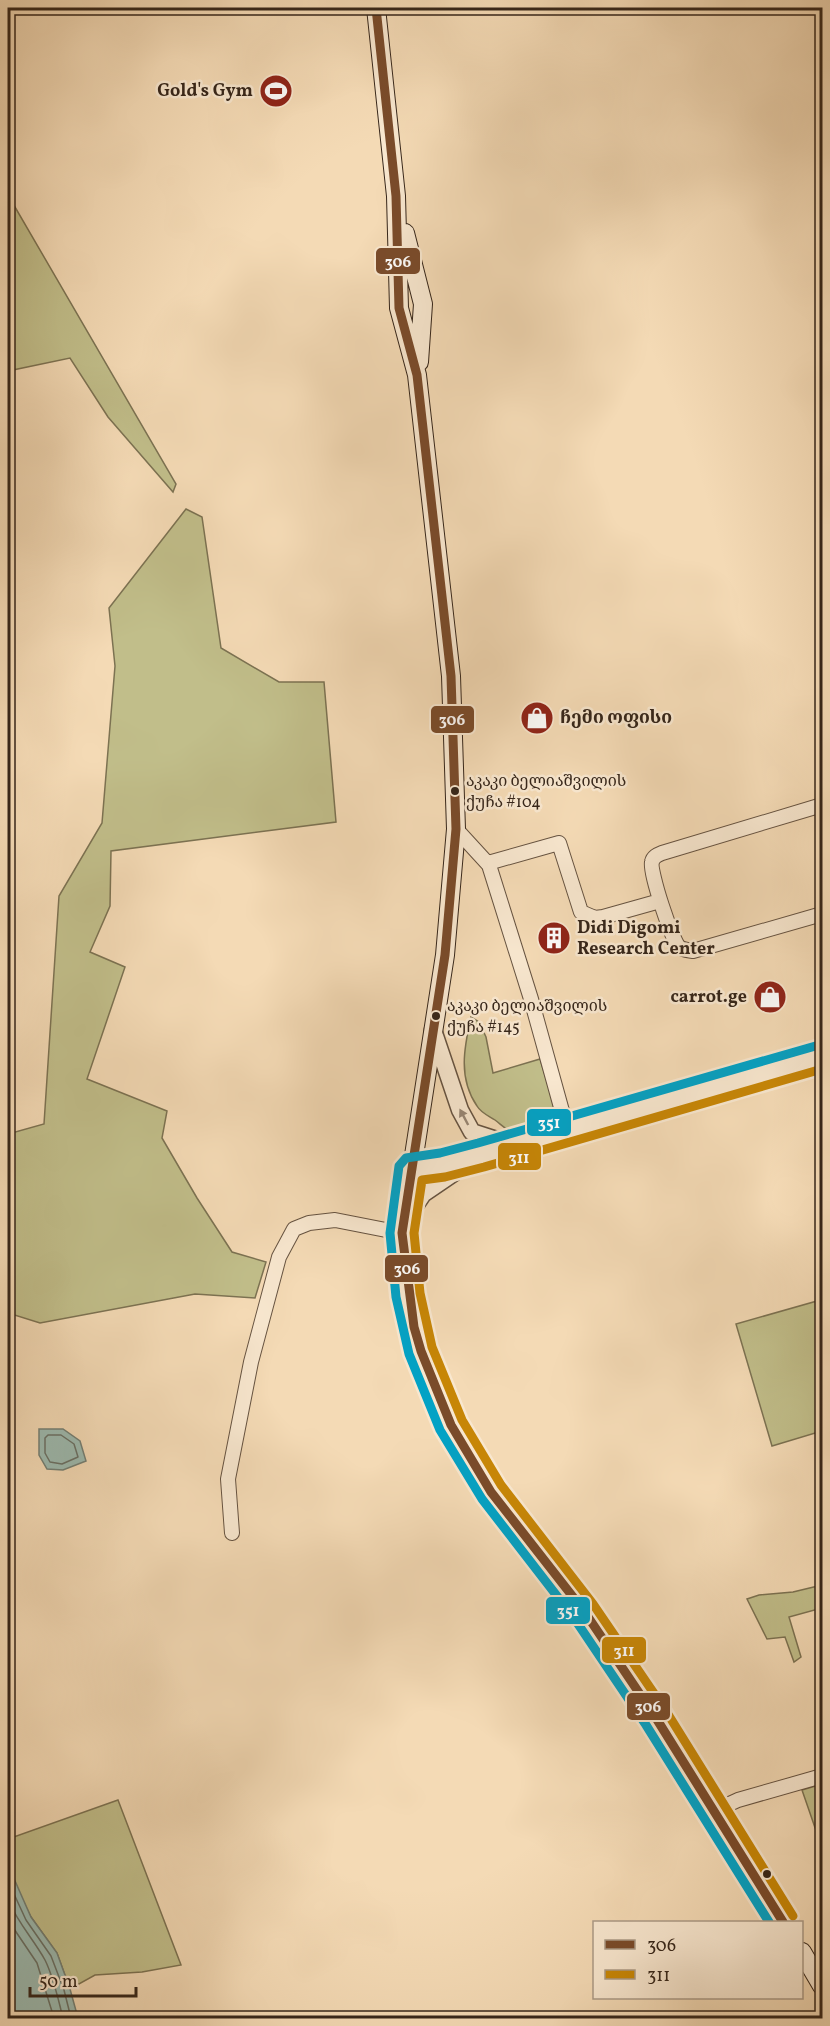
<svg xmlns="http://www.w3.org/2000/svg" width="830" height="2026" viewBox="0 0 830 2026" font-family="Vollkorn,'Noto Serif Georgian',serif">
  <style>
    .green { fill: #c1be8a; stroke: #7c7252; stroke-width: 1.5 }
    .water { fill: #9cbab0; stroke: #737f74; stroke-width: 1.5 }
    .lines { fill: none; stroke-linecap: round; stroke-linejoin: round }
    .shore { stroke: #697065; stroke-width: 1.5 }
    .minor-casing { stroke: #665341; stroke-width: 16 }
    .tertiary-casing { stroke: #665341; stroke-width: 19 }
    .secondary-casing { stroke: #36261a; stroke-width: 20 }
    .minor { stroke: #f8e7cf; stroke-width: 14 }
    .tertiary { stroke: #f8e7cf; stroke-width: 16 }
    .secondary { stroke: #f8e7cf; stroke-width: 18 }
    .bus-1-casing { stroke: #f8e7cf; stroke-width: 14 }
    .bus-2-casing { stroke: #f8e7cf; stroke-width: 14 }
    .bus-3-casing { stroke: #f8e7cf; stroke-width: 14 }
    .bus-1 { stroke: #7a4b2a; stroke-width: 9 }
    .bus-2 { stroke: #c78606; stroke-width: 9 }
    .bus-3 { stroke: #03a2c5; stroke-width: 9 }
    .oneway { fill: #978674 }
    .bus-dot { fill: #36261a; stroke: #f8e7cf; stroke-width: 2 }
    .labels { text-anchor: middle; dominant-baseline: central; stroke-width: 5; stroke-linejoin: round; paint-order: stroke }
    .bus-label { font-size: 16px; fill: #36261a; stroke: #f8e7cf; text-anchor: start }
    .poi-label { font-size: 18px; font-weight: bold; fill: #36261a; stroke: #f8e7cf; text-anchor: end }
    .line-badge { stroke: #f8e7cf; stroke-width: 2 }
    .badge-label { font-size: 16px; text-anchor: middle; font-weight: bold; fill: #fff }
  </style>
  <rect width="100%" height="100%" fill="#f4dab5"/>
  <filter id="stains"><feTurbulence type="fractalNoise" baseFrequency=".00333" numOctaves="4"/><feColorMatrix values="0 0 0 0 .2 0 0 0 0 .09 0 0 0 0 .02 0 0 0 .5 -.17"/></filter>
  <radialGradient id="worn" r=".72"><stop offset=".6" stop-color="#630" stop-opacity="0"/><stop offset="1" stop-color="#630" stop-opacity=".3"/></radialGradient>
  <!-- green -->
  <path class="green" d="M8,195L176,484L173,492L108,417L70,358L8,371Z
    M186,509L202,517L221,648L279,682H324L336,822L111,851L110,906L90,952L125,967L87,1079L167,1111L162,1138L197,1198L232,1252L266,1262L255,1298L195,1294L40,1323L8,1313V1134L44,1124L59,896L102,823L115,666L109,608Z
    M471,1017L479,1022L486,1037L493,1073L540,1059L559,1120C545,1125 529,1133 514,1132C506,1131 501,1124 495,1120C489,1116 481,1113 477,1106C458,1078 464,1048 471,1017Z
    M817,1301L822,1321V1431L772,1446L736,1324Z
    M822,1585V1608L789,1617L801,1657L794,1662L785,1637L767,1639L747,1599L759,1595L793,1592Z
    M822,1784V1845H821L802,1790Z
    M118,1800L181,1965L142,1972L95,1975L70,1989L57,1953L31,1917L21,1897L8,1865V1839Z"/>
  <!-- water -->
  <path class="water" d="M39,1429H63L80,1441L86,1461L63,1470L47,1469L39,1455Z
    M8,1865L31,1917L57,1953L70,1989L78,2018H8Z"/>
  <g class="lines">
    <!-- shore -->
    <path class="shore" d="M48,1435H61L74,1444L78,1457L62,1464L50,1462L45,1453V1438Z
      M8,1881L26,1920L51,1956L64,1990L71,2018
      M8,1900C18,1923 34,1940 45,1960C54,1978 58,1999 63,2018
      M8,1920L37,1963L54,2018"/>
    <defs>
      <path id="minor" d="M822,805L662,853C657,855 653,857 652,862C649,871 672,940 679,947C683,950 687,950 693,951L822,914
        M456,829L489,865L531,999L567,1129
        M488,863L559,843L581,912L595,918L603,917L660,901
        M232,1533L228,1479L251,1362L279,1257L294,1229L309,1223L335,1220L386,1230L404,1222
        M714,1811L738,1800L822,1776"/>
      <path id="tertiary" d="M433,1030L460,1110L472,1132L512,1145
        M411,1169L442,1165L481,1155L822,1057
        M404,1222L423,1194L470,1162"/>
      <path id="secondary" d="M376,8L396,196L399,308L417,375L451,676L456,829L445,955L402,1233L414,1327L421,1351L451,1425L491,1492L584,1611L656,1718L783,1922
        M405,233L423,304L419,362
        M802,1952L822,1986"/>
    </defs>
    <!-- minor casing -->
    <use href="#minor" class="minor-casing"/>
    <!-- tertiary casing -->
    <use href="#tertiary" class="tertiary-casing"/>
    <!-- secondary casing -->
    <use href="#secondary" class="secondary-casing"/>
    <!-- minor -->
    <use href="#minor" class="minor"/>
    <!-- tertiary -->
    <use href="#tertiary" class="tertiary"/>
    <!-- secondary -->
    <use href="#secondary" class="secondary"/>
    <defs>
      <path id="bus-1" d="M376,8L396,196L399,308L417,375L451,676L456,829L445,955L402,1233L414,1327L421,1351L451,1425L491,1492L584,1611L656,1718L783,1922"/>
      <path id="bus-2" d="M793,1916L666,1711L593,1604L501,1485L462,1420L432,1347L420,1293L414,1233L422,1180L445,1177L484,1167L822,1069"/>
      <path id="bus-3" d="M769,1922L646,1725L574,1618L482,1499L440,1430L409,1354L396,1297L390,1233L399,1166L406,1158L440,1153L478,1143L819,1045"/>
    </defs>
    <!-- bus-1 casing -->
    <use href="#bus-1" class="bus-1-casing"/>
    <!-- bus-2 casing -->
    <use href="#bus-2" class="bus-2-casing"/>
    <!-- bus-3 casing -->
    <use href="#bus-3" class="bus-3-casing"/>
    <!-- bus-1 -->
    <use href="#bus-1" class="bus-1"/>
    <!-- bus-2 -->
    <use href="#bus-2" class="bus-2"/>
    <!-- bus-3 -->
    <use href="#bus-3" class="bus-3"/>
  </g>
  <!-- one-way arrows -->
  <defs><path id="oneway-solid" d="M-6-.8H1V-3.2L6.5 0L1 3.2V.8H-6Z" transform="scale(1.5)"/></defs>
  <use class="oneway" href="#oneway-solid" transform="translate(464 1117) rotate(-118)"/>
  <!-- icons -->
  <defs>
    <symbol id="stadium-disc" viewBox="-11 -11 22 22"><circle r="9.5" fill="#8f2418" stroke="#f8e7cf"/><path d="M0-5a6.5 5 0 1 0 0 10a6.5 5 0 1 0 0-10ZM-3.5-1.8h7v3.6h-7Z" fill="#fff"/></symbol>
    <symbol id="shop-disc" viewBox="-11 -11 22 22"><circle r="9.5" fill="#8f2418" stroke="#f8e7cf"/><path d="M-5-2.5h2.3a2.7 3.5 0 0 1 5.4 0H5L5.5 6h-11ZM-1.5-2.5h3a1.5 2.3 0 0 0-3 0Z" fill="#fff"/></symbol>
    <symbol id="building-disc" viewBox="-11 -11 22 22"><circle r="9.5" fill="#8f2418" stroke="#f8e7cf"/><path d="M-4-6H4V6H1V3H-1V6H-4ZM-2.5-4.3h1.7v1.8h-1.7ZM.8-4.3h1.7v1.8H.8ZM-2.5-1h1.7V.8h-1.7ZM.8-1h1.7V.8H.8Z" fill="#fff"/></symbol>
  </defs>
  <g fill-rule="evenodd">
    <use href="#stadium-disc" x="257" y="72" width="38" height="38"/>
    <use href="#shop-disc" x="518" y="699" width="38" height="38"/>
    <use href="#building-disc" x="535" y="919" width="38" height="38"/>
    <use href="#shop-disc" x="751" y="978" width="38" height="38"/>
  </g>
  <!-- markers -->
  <g class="bus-dot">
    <circle cx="455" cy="791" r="5"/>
    <circle cx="436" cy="1016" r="5"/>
    <circle cx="767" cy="1874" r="5"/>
  </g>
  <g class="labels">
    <!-- bus labels -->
    <g class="bus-label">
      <text x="466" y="782">აკაკი ბელიაშვილის<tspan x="466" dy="21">ქუჩა #104</tspan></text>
      <text x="447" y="1007">აკაკი ბელიაშვილის<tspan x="447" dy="21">ქუჩა #145</tspan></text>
    </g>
    <!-- poi labels -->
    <g class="poi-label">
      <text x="253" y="91">Gold's Gym</text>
      <text x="560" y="718" text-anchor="start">ჩემი ოფისი</text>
      <text x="577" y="928" text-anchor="start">Didi Digomi<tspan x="577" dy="21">Research Center</tspan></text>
      <text x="747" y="997">carrot.ge</text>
    </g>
  </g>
  <g class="line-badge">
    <rect x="375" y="247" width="46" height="28" rx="6" fill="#7a4b2a"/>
    <rect x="430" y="705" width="45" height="29" rx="6" fill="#7a4b2a"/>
    <rect x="526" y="1108" width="46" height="29" rx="6" fill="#03a2c5"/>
    <rect x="497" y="1142" width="45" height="29" rx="6" fill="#c78606"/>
    <rect x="384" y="1254" width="45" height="29" rx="6" fill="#7a4b2a"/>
    <rect x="545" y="1596" width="46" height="29" rx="6" fill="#03a2c5"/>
    <rect x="601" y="1636" width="46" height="28" rx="6" fill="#c78606"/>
    <rect x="626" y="1692" width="45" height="29" rx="6" fill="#7a4b2a"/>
  </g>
  <g class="badge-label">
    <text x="398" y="267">306</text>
    <text x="452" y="725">306</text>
    <text x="549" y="1128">351</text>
    <text x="519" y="1163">311</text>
    <text x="407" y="1274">306</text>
    <text x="568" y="1616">351</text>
    <text x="624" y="1656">311</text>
    <text x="648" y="1712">306</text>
  </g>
  <!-- margin -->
  <rect width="830" height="2026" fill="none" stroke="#f4dab5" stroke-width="30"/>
  <rect x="9" y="9" width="812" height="2008" fill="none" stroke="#36261a" stroke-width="3"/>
  <rect x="15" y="15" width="800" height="1996" fill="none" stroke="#36261a" stroke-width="1.5"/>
  <!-- legend -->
  <rect x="593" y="1921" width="210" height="78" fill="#f8e7cf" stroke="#aa9a87" stroke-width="1.5"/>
  <rect x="605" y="1940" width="30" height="9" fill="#7a4b2a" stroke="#aa9a87" stroke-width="1.5"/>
  <text x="647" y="1951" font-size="18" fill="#36261a">306</text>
  <rect x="605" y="1970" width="30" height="9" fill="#c78606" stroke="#aa9a87" stroke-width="1.5"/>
  <text x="647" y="1981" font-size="18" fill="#36261a">311</text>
  <!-- scale -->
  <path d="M30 1987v9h106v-9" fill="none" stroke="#36261a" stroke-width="3"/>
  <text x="39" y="1987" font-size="18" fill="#36261a" stroke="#f8e7cf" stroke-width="4.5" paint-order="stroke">50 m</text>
  <rect width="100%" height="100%" filter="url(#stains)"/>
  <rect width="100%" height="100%" fill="url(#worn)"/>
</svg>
